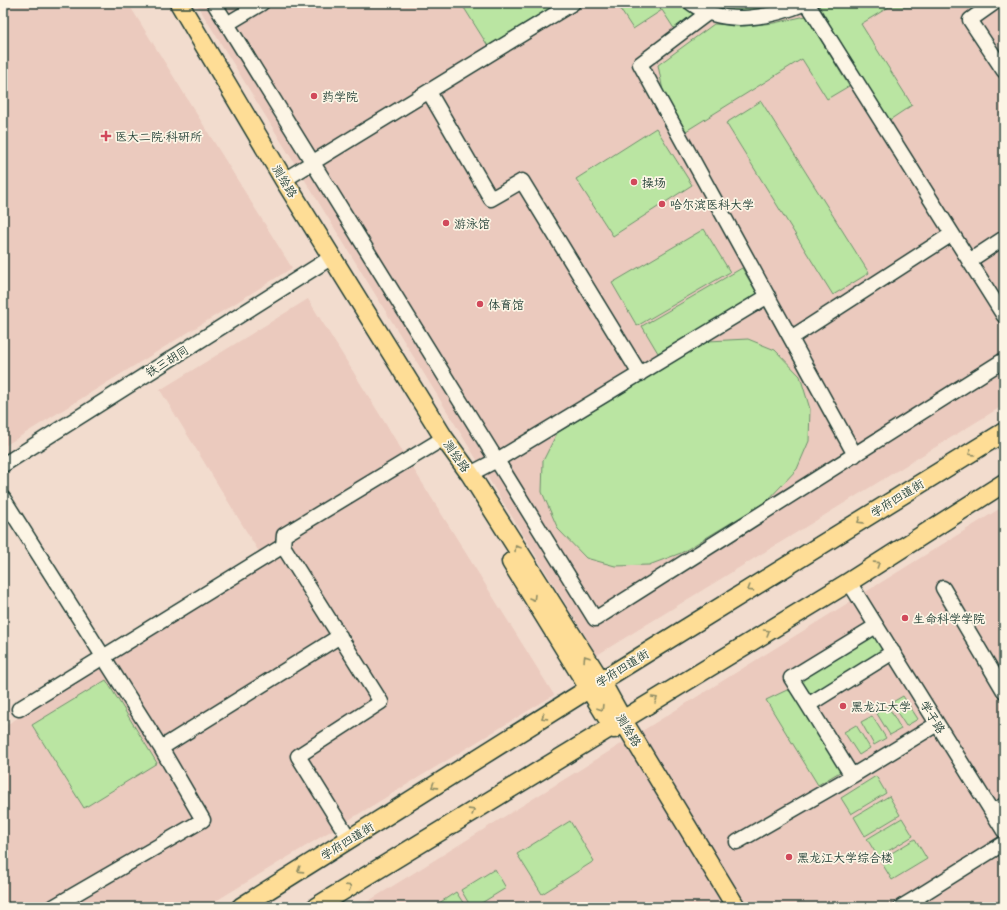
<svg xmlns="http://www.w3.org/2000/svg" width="1007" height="910" viewBox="0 0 1007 910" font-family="Delius,'LXGW WenKai TC',sans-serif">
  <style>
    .built { fill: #ebcabe }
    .green { fill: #bae5a2; stroke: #6c916b }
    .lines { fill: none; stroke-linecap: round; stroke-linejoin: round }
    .minor-casing { stroke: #1f3d34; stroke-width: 17 }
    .major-casing { stroke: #1f3d34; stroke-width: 21 }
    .minor { stroke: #fcf5e5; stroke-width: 14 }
    .major { stroke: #fedd96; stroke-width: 18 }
    .oneway { stroke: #8e8d65 }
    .poi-dot { fill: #d1495b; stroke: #fcf5e5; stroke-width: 1.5 }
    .labels { text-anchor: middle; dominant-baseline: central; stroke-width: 3.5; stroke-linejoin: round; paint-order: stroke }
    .poi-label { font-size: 12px; fill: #1f3d34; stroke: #fcf5e5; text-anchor: start }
    .street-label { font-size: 12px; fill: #1f3d34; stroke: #fcf5e5 }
  </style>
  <rect width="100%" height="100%" fill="#f2dcce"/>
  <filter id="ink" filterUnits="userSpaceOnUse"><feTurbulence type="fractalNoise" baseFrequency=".025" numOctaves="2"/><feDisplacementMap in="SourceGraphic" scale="8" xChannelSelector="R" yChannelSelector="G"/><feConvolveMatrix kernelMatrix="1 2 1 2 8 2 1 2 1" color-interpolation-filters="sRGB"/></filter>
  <g filter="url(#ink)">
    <!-- built -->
    <path class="built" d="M3,3H128L292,268L3,447Z
      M196,3H1004V405L597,655Z
      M308,299L554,695L206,907H3V727L267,565L160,390Z
      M1004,506V907H359Z"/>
    <!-- green -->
    <path class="green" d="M461,3H558L488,46Z
      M616,3H681L696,15L675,30L662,10L633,29Z
      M705,3H787C761,11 731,17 705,3Z
      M821,3H982L976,7H889L861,24L912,105L888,121L819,6Z
      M806,16L849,86L827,99L802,59L686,131L663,91L658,65L714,24L744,26L774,23Z
      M761,101L869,273L833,295L726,123Z
      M656,128L692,185L613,236L576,179Z
      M704,229L730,272L637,326L612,283Z
      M742,268L758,295L658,353L642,326Z
      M748,339L775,350L800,376L810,409L809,441L797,469L767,501L681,553L649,565L615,566L586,558L558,529L542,492L543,461L557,433L708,341Z
      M873,631L892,661L815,708L795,679Z
      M106,680L157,763L84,808L32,725Z
      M787,690L799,695L843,770L818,785L766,700Z
      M903,696L918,719L906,726L891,703Z
      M888,706L901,729L890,735L876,712Z
      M872,716L886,738L874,745L861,722Z
      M856,725L870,748L859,755L844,732Z
      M876,776L886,793L851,814L841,798Z
      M889,796L900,815L865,836L854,817Z
      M902,818L913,836L878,857L867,839Z
      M570,821L594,861L542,894L517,854Z
      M915,839L927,859L892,880L880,860Z
      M495,869L506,888L475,907H471L461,890Z
      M456,892L466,907H433Z"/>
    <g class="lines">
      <defs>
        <path id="minor" d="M214,3L595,619L1004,360
          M691,3C724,28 772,17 806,3
          M807,3L1004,316
          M994,3L970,20L1004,71
          M709,12L640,64L855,455
          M227,24L262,3
          M429,92L491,199L522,181L640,374
          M284,180L573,3
          M969,261L1004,238
          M791,338L952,234
          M3,465L332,257
          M470,474L497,460L768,296
          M3,498L161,748
          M283,546L381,702L298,756L350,840
          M849,582L1004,831
          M943,588L1004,691
          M876,626L791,678L808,705L893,652
          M808,705L852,776L937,724
          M19,709L283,546L284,535L444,438
          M992,812L1004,805
          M737,842L852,776
          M53,907L203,820L161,748L340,636
          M901,907L916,898
          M921,907L916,898L1004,843"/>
        <path id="major" d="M179,3L284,180L444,438L470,474L601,681L622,719L736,907
          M511,562L614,729
          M241,907L601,681L1004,432
          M316,907L849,582L1004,483"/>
      </defs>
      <!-- minor casing -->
      <use href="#minor" class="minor-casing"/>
      <!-- major casing -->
      <use href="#major" class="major-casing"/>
      <!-- minor -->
      <use href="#minor" class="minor"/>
      <!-- major -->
      <use href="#major" class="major"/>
    </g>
    <!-- one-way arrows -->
    <defs><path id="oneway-chevron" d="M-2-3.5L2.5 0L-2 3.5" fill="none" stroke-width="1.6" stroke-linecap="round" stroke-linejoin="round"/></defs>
    <g class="oneway">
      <use href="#oneway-chevron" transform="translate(971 453) rotate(148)"/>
      <use href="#oneway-chevron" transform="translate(860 521) rotate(148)"/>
      <use href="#oneway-chevron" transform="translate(517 548) rotate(-122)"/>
      <use href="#oneway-chevron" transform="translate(877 564) rotate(-33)"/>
      <use href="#oneway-chevron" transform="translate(750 589) rotate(148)"/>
      <use href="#oneway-chevron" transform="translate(533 598) rotate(59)"/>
      <use href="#oneway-chevron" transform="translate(767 632) rotate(-31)"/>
      <use href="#oneway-chevron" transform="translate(586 658) rotate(-122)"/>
      <use href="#oneway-chevron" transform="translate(655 699) rotate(-31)"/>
      <use href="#oneway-chevron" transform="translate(601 708) rotate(58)"/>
      <use href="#oneway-chevron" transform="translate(544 717) rotate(148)"/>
      <use href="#oneway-chevron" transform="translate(434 786) rotate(148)"/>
      <use href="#oneway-chevron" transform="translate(472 811) rotate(-32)"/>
      <use href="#oneway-chevron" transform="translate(300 870) rotate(148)"/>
      <use href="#oneway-chevron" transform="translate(349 887) rotate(-32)"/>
    </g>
  </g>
  <!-- markers -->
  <g class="poi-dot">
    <circle cx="314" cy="96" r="4"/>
    <path d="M104 130h4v4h4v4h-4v4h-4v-4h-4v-4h4z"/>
    <circle cx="634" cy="182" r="4"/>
    <circle cx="662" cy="204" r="4"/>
    <circle cx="446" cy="223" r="4"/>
    <circle cx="480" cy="304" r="4"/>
    <circle cx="905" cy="618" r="4"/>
    <circle cx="843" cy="706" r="4"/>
    <circle cx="789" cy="857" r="4"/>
  </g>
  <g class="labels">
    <!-- poi labels -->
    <g class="poi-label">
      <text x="322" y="96">药学院</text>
      <text x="115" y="136">医大二院·科研所</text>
      <text x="642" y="182">操场</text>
      <text x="670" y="204">哈尔滨医科大学</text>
      <text x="454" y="223">游泳馆</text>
      <text x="488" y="304">体育馆</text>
      <text x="913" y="618">生命科学学院</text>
      <text x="851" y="706">黑龙江大学</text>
      <text x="797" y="857">黑龙江大学综合楼</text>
    </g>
    <!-- street labels -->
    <g class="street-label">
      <text transform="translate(285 181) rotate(59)">测绘路</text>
      <text transform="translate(167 361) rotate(-32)">铁三胡同</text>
      <text transform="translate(457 456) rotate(55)">测绘路</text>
      <text transform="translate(897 498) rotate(-32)">学府四道街</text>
      <text transform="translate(622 668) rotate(-32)">学府四道街</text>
      <text transform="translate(933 717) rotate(58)">学子路</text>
      <text transform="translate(629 730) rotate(59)">测绘路</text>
      <text transform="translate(347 841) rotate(-32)">学府四道街</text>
    </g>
  </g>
  <!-- margin -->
  <rect width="1007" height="910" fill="none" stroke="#fcf5e5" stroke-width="16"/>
  <rect x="8" y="8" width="991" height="894" fill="none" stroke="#1f3d34" stroke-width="1.5" filter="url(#ink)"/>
</svg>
